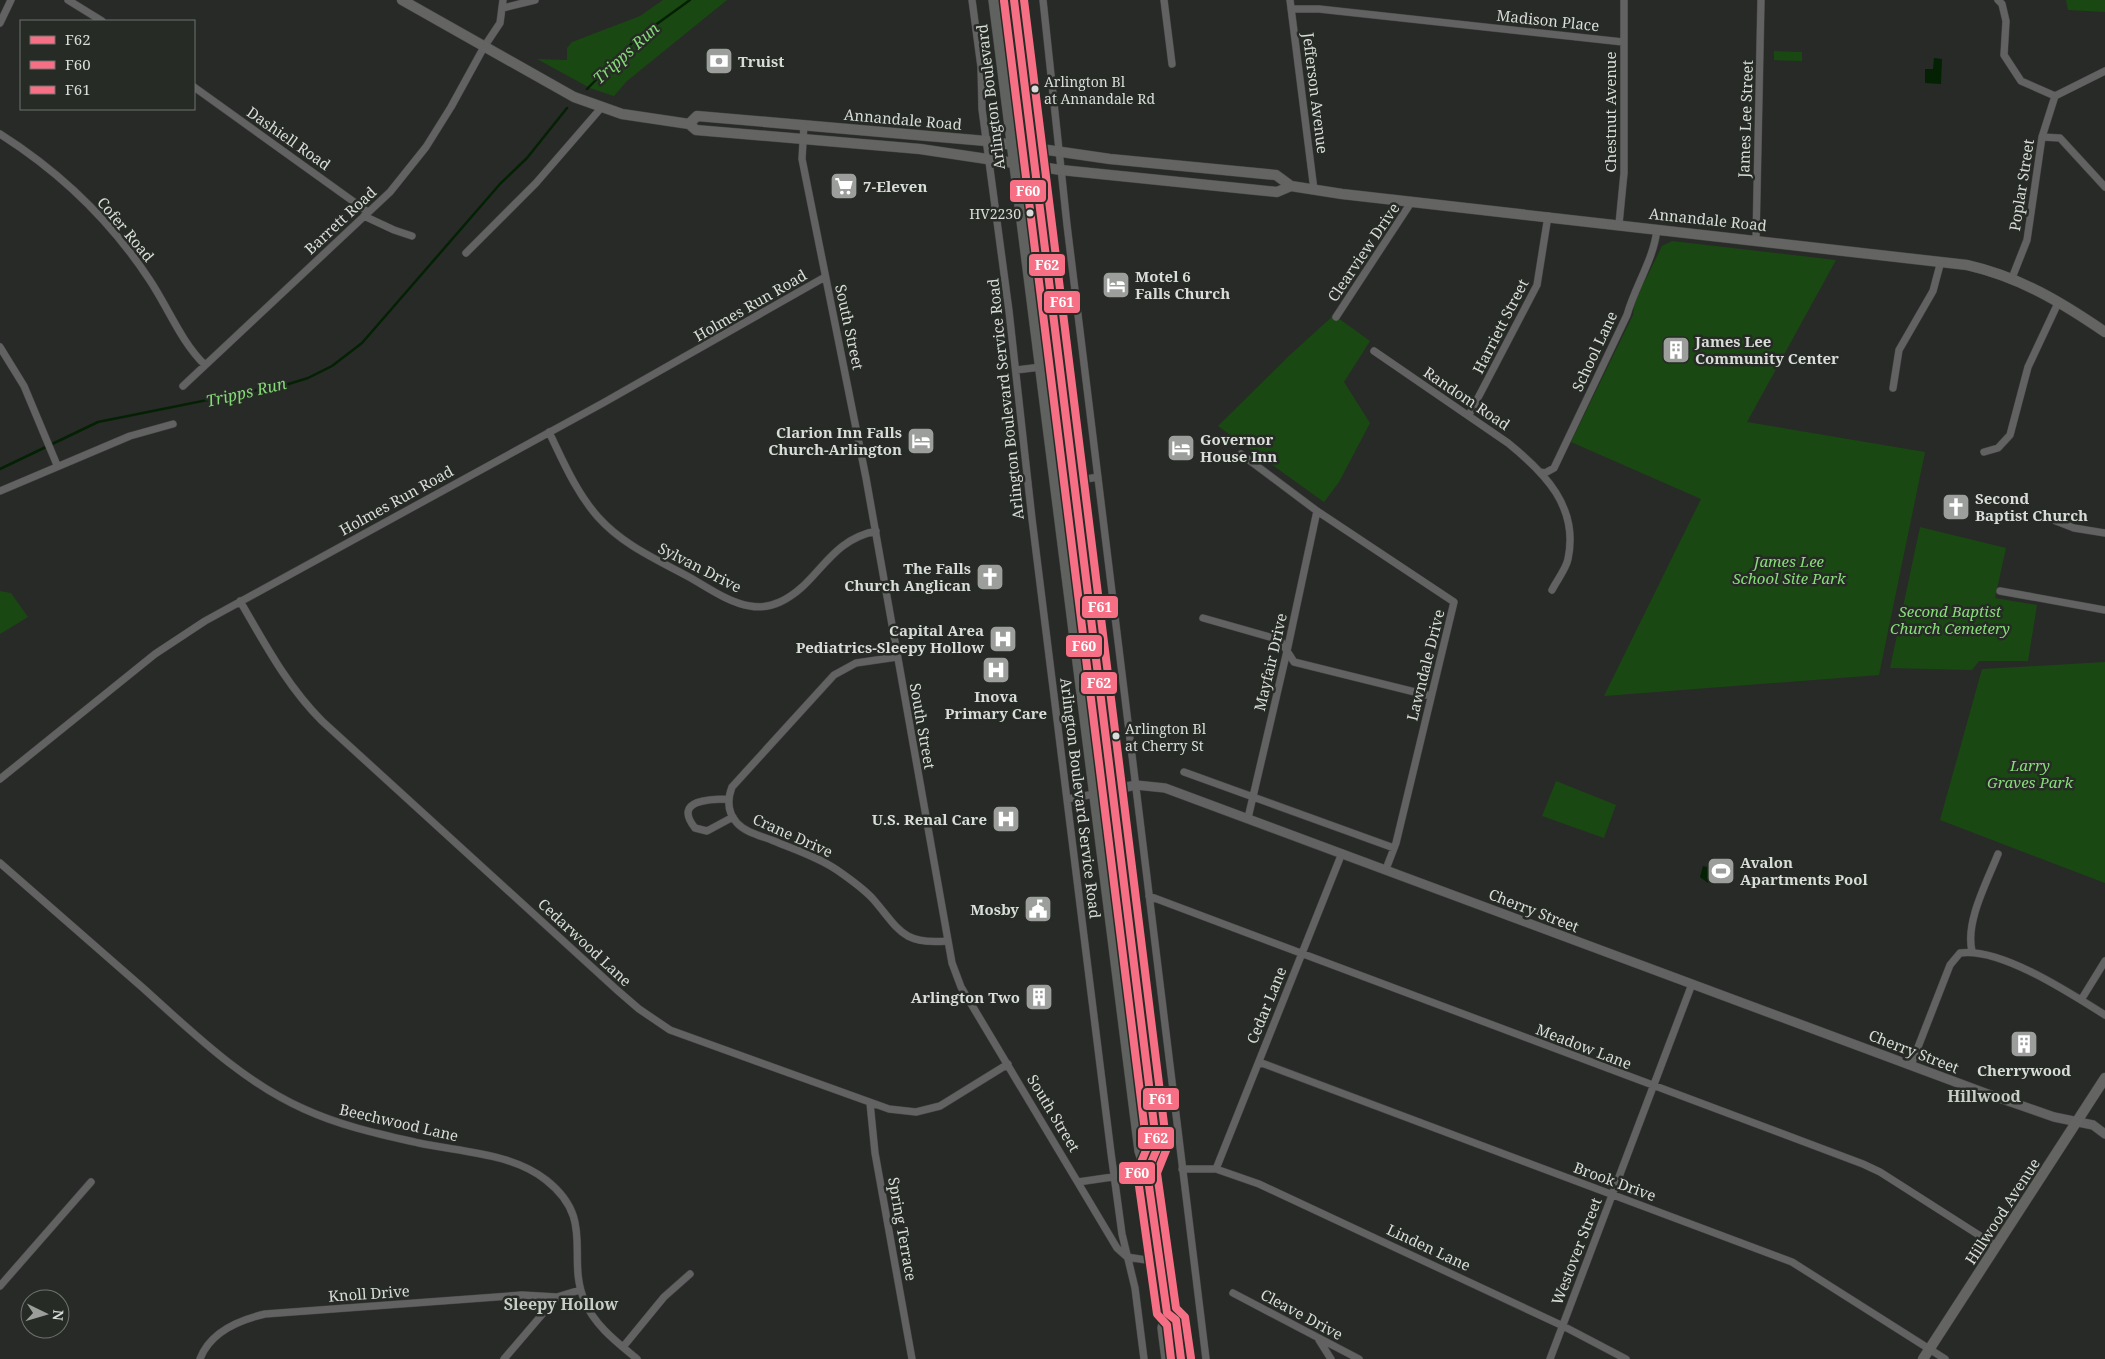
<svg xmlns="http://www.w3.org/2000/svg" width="2105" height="1359" viewBox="0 0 2105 1359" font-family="'Noto Serif',serif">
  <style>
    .green { fill: #1a4812 }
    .water { fill: #042104 }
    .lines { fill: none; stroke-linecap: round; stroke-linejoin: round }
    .stream { stroke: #042104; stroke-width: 2.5 }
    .minor-casing { stroke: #444644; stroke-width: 8 }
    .tertiary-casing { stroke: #444644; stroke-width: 10 }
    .secondary-casing { stroke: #444644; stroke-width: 11 }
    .trunk-casing { stroke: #444644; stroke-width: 12 }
    .minor { stroke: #626262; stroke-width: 7 }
    .tertiary { stroke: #626262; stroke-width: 9 }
    .secondary { stroke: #646563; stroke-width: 10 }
    .trunk { stroke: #606260; stroke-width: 11 }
    .bus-1-casing { stroke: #272b26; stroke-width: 11 }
    .bus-2-casing { stroke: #272b26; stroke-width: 11 }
    .bus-3-casing { stroke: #272b26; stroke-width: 11 }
    .bus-1 { stroke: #f76f85; stroke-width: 8 }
    .bus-2 { stroke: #f76f85; stroke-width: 8 }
    .bus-3 { stroke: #f76f85; stroke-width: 8 }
    .bus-dot { fill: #d9dcd9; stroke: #272b26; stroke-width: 2 }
    .labels { text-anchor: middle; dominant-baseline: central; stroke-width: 5; stroke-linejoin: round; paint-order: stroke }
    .bus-label { font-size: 14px; fill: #d9dcd9; stroke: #272b26; text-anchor: start }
    .street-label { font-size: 15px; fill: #d9dcd9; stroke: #272b26 }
    .poi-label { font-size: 15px; font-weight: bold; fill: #d9dcd9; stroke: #272b26; text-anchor: start }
    .park-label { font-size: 15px; font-style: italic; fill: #88dd7a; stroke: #272b26 }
    .water-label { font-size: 16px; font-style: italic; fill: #85da77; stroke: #272b26 }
    .neighbourhood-label { font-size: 16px; font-weight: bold; fill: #c8cdc7; stroke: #272b26 }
    .line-badge { stroke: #272b26; stroke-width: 2 }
    .badge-label { font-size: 14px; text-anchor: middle; font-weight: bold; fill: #fff }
  </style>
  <rect width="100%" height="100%" fill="#282a27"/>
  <!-- green -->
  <path class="green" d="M663,0H727L627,81L614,96L590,88L537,59L567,60V48L572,42L640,16Z
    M2066,0H2105V12L2068,10Z
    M1774,51L1802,52V61L1774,60Z
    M1672,241L1836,260L1747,422L1925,452L1879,675L1604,696L1701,499L1571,442L1633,315L1635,301L1662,246Z
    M1334,315L1370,341L1344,382L1370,423L1339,482L1324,502L1218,426L1291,354Z
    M1920,527L2006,548L1995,598L2037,605L2028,661H1979L1972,670L1890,668Z
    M0,591L11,593L28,617L0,634Z
    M2105,662V883L1940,820L1982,669Z
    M1556,781L1616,805L1604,838L1542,816Z"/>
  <!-- water -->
  <path class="water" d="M1934,58L1942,59L1941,84L1925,83V69H1933Z
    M1710,858L1728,868L1724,876L1713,870L1708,883L1700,877L1703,866L1707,867Z"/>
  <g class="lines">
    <!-- stream -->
    <path class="stream" d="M587,89L636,39L690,0
      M0,469L98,422L262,389L279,387L308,378L332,366L362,343L500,184L527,158L567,108"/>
    <defs>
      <path id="minor" d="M68,0L102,21
        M972,0L981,67L982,109L1009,311L1032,519L1111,1153L1122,1234L1135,1288L1144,1359
        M1043,0L1067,225L1206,1359
        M1164,0L1172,64
        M1290,0L1314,190
        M1998,0L2002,4L2006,21L2004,55L2021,81L2055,96
        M503,8L535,0
        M1291,9H1319L1623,42
        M0,23L11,0
        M194,87L368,212
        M2055,96L2105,71
        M804,124L802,159L866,478L952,963L961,987L1117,1248L1127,1257L1159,1262
        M0,134C60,172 110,220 149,279C168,307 181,342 205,365
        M2042,137L2060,138L2105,187
        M364,216L394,230L412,236
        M1619,224L1624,173V0
        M1756,239L1761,0
        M466,253L536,183L601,108
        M2012,278L2027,240L2042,137L2055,96
        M1336,317L1412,201
        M0,347L24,386L57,465
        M1374,351L1508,443C1545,473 1579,507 1568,559C1566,569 1557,580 1552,590
        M1016,370L1041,367
        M183,386L390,192L426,147L451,107L484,47L500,23L503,0
        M1893,388L1899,350L1933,291L1941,261
        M1469,415L1537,285L1548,216
        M549,432C563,461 576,492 598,517C623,545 656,559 689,577C707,587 729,603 750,606C760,608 771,606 780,602C819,584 827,541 876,531
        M1984,452L1998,448L2010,435L2028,367L2059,301
        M1241,454L1317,511L1454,602L1396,843L1386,869
        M1540,472L1545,473L1554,468L1627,315C1635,286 1654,259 1657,229
        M1075,481L1098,477
        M0,491L130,436L173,424
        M2056,521L2074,528L2105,533
        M2000,591L2105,610
        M240,601C265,644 287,686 322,721L617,990L639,1009L670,1030L889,1109L916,1112L940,1106L1008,1064
        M1203,618L1280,640L1294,662L1431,696
        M897,657L856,663L834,675L732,787C727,800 727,812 737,823C746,833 762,836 774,841C796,850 818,857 837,870C850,879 863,888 873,899C899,929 902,945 947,941
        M1184,772L1394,848
        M0,779L155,654L205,621L603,403L825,277
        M729,799C712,799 672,799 695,828L707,831L733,817
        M1068,799L1094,794
        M1248,818L1287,651L1317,511
        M0,863C48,905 95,946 143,988C192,1032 243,1082 304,1109C341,1126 379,1134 419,1143C461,1152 512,1153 546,1180C597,1220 565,1257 585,1302C595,1326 618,1343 637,1359
        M1149,896L1863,1164L1880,1172L1996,1246
        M1972,951C1965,922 1987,882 1998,854
        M2081,1000L2105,961
        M1259,1062L1792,1262L1945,1359
        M1911,1065L1950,965L1960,953C2000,947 2070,993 2105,1015
        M870,1103L875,1153L912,1359
        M1182,1169H1216L1259,1184L1563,1326L1626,1359
        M1216,1169L1342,853
        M1078,1182L1147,1172
        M0,1286L91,1182
        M1233,1293L1359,1359
        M1319,1340L1331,1359
        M623,1347L664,1297L690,1274
        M200,1359C210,1332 239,1320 265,1314L522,1295L557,1297
        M504,1359L557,1297L580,1290
        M1550,1359L1692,984"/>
      <path id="tertiary" d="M1094,794L1136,785L1165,788L1985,1093L2054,1117L2093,1125L2105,1134"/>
      <path id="secondary" d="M402,0L574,97L622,114L689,124L696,130L920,149L1061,170L1257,190L1277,192L1291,186
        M689,124L697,116L986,141L1110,159L1276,175L1291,186L1342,194L1967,265C2020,277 2061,302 2105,332
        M1923,1359L2105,1078"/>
      <path id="trunk" d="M994,0L1140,1151L1147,1172L1167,1313L1163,1328L1167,1359
        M1014,0L1157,1149L1147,1172
        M1167,1313L1176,1320L1181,1359"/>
    </defs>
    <!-- minor casing -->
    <use href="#minor" class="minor-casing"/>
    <!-- tertiary casing -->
    <use href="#tertiary" class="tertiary-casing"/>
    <!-- secondary casing -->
    <use href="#secondary" class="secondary-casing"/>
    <!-- trunk casing -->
    <use href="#trunk" class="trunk-casing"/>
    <!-- minor -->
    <use href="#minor" class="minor"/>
    <!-- tertiary -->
    <use href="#tertiary" class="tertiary"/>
    <!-- secondary -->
    <use href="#secondary" class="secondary"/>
    <!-- trunk -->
    <use href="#trunk" class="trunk"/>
    <defs>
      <path id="bus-1" d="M1014,0L1157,1149L1147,1172L1167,1313L1176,1320L1181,1359"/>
      <path id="bus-2" d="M1004,1L1147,1148L1137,1172L1157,1314L1167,1325L1171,1359"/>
      <path id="bus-3" d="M1024,0L1167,1148L1157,1173L1176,1308L1185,1317L1191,1358"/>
    </defs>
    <!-- bus-1 casing -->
    <use href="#bus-1" class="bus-1-casing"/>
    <!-- bus-2 casing -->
    <use href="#bus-2" class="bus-2-casing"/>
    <!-- bus-3 casing -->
    <use href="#bus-3" class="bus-3-casing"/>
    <!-- bus-1 -->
    <use href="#bus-1" class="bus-1"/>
    <!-- bus-2 -->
    <use href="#bus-2" class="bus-2"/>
    <!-- bus-3 -->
    <use href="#bus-3" class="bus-3"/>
  </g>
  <!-- icons -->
  <defs>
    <symbol id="bank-square" viewBox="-11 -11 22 22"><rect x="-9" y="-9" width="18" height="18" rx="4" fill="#9b9e9b" stroke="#272b26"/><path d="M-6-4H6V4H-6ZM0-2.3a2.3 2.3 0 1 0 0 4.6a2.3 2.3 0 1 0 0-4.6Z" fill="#fff"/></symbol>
    <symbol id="supermarket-square" viewBox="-11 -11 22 22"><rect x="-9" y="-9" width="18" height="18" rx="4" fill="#9b9e9b" stroke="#272b26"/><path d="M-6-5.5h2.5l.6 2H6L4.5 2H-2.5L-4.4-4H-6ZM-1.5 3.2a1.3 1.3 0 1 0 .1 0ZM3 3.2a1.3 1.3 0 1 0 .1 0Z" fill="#fff"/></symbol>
    <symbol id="hotel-square" viewBox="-11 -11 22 22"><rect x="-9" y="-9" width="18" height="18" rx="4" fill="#9b9e9b" stroke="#272b26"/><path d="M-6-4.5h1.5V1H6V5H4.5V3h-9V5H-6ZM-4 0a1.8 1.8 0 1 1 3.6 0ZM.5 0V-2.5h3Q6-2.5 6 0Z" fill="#fff"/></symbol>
    <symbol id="building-square" viewBox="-11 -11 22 22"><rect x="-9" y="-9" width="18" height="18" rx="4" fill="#9b9e9b" stroke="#272b26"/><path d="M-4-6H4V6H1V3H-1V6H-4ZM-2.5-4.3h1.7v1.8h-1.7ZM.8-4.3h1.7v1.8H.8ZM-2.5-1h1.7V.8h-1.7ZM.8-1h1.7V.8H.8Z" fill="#fff"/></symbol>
    <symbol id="church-square" viewBox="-11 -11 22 22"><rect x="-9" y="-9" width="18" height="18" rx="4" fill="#9b9e9b" stroke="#272b26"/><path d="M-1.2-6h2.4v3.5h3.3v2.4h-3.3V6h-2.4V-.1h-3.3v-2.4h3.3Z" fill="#fff"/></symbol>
    <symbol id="hospital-square" viewBox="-11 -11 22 22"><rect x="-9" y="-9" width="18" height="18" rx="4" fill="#9b9e9b" stroke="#272b26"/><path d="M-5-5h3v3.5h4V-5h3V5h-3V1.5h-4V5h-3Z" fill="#fff"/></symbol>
    <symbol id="stadium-square" viewBox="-11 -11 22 22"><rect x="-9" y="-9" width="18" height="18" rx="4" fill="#9b9e9b" stroke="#272b26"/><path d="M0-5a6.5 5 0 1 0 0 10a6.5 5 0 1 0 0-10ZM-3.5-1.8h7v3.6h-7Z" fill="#fff"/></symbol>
    <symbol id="civic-square" viewBox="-11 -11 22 22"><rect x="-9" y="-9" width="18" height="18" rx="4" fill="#9b9e9b" stroke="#272b26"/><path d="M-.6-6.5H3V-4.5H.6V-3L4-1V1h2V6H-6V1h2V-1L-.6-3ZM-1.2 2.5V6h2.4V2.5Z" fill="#fff"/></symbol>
  </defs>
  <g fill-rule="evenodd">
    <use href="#bank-square" x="703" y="45" width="32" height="32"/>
    <use href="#supermarket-square" x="828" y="170" width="32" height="32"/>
    <use href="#hotel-square" x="1100" y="269" width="32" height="32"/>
    <use href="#building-square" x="1660" y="334" width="32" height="32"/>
    <use href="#hotel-square" x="905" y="425" width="32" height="32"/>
    <use href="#hotel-square" x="1165" y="432" width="32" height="32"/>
    <use href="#church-square" x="1940" y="491" width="32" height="32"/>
    <use href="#church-square" x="974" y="561" width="32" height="32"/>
    <use href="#hospital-square" x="987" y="623" width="32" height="32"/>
    <use href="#hospital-square" x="980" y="654" width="32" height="32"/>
    <use href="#hospital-square" x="990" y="803" width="32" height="32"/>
    <use href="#stadium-square" x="1705" y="855" width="32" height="32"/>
    <use href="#civic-square" x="1022" y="893" width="32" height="32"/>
    <use href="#building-square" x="1023" y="981" width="32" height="32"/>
    <use href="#building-square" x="2008" y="1028" width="32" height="32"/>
  </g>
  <!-- markers -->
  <g class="bus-dot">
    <circle cx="1035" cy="89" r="4.5"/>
    <circle cx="1030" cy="213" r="4.5"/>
    <circle cx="1116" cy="736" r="4.5"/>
  </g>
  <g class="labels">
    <!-- bus labels -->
    <g class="bus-label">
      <text x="1044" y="81">Arlington Bl<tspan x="1044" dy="17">at Annandale Rd</tspan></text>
      <text x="1021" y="213" text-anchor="end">HV2230</text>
      <text x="1125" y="728">Arlington Bl<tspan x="1125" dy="17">at Cherry St</tspan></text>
    </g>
    <!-- street labels -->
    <g class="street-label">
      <text transform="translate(1548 20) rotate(6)">Madison Place</text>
      <text transform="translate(1316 93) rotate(83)">Jefferson Avenue</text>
      <text transform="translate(990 97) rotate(-97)">Arlington Boulevard</text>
      <text transform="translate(1610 112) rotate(-90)">Chestnut Avenue</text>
      <text transform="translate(903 119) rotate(5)">Annandale Road</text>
      <text transform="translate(1745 119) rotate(-88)">James Lee Street</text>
      <text transform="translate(289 138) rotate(35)">Dashiell Road</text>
      <text transform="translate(2021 185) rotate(-81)">Poplar Street</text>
      <text transform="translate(1708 219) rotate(6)">Annandale Road</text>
      <text transform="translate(340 220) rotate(-43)">Barrett Road</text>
      <text transform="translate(126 229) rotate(50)">Cofer Road</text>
      <text transform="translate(1363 252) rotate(-56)">Clearview Drive</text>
      <text transform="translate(750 305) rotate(-30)">Holmes Run Road</text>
      <text transform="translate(1500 326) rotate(-63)">Harriett Street</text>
      <text transform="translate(850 327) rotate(78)">South Street</text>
      <text transform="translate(1594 351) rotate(-65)">School Lane</text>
      <text transform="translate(1467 398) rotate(34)">Random Road</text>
      <text transform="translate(1005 399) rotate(-96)">Arlington Boulevard Service Road</text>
      <text transform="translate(396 500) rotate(-29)">Holmes Run Road</text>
      <text transform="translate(700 567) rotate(27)">Sylvan Drive</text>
      <text transform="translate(1270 662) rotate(-77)">Mayfair Drive</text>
      <text transform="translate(1425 665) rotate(-76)">Lawndale Drive</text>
      <text transform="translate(923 726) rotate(80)">South Street</text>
      <text transform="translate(1081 798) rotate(83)">Arlington Boulevard Service Road</text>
      <text transform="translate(793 835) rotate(24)">Crane Drive</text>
      <text transform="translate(1534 910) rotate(21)">Cherry Street</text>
      <text transform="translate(585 942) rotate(43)">Cedarwood Lane</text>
      <text transform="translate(1266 1005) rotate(-68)">Cedar Lane</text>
      <text transform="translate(1584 1046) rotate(21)">Meadow Lane</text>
      <text transform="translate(1914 1051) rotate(21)">Cherry Street</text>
      <text transform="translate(1054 1113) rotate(59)">South Street</text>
      <text transform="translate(399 1122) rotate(13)">Beechwood Lane</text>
      <text transform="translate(1615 1181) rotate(20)">Brook Drive</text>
      <text transform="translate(2002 1211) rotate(-57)">Hillwood Avenue</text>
      <text transform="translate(903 1229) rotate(80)">Spring Terrace</text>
      <text transform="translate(1429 1247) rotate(25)">Linden Lane</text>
      <text transform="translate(1576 1251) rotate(-69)">Westover Street</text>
      <text transform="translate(369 1293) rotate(-4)">Knoll Drive</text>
      <text transform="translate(1302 1314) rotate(28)">Cleave Drive</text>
    </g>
    <!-- poi labels -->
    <g class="poi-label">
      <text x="738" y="61">Truist</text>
      <text x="863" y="186">7-Eleven</text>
      <text x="1135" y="276">Motel 6<tspan x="1135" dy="17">Falls Church</tspan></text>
      <text x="1695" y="341">James Lee<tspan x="1695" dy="17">Community Center</tspan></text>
      <text x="902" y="432" text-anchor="end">Clarion Inn Falls<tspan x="902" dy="17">Church-Arlington</tspan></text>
      <text x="1200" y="439">Governor<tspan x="1200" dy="17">House Inn</tspan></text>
      <text x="1975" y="498">Second<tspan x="1975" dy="17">Baptist Church</tspan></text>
      <text x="971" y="568" text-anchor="end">The Falls<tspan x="971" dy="17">Church Anglican</tspan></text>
      <text x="984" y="630" text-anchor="end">Capital Area<tspan x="984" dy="17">Pediatrics-Sleepy Hollow</tspan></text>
      <text x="996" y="696" text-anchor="middle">Inova<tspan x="996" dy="17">Primary Care</tspan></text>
      <text x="987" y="819" text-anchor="end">U.S. Renal Care</text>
      <text x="1740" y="862">Avalon<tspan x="1740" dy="17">Apartments Pool</tspan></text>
      <text x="1019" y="909" text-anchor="end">Mosby</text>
      <text x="1020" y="997" text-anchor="end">Arlington Two</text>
      <text x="2024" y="1070" text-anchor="middle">Cherrywood</text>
    </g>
    <!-- park labels -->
    <g class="park-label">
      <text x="1789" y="561">James Lee<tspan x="1789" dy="17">School Site Park</tspan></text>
      <text x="1950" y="611">Second Baptist<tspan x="1950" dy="17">Church Cemetery</tspan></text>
      <text x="2030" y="765">Larry<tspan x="2030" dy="17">Graves Park</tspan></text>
    </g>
    <!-- water labels -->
    <g class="water-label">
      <text transform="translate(626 53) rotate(-42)">Tripps Run</text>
      <text transform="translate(246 392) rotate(-13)">Tripps Run</text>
    </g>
    <!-- neighbourhood labels -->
    <g class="neighbourhood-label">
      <text x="1984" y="1096">Hillwood</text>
      <text x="561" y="1304">Sleepy Hollow</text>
    </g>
  </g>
  <g class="line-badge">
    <rect x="1009" y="179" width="38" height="24" rx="5" fill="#f76f85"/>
    <rect x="1028" y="253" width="38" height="24" rx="5" fill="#f76f85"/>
    <rect x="1043" y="290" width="38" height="24" rx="5" fill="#f76f85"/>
    <rect x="1081" y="595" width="38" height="24" rx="5" fill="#f76f85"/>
    <rect x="1065" y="634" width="38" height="24" rx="5" fill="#f76f85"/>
    <rect x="1080" y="671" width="38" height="24" rx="5" fill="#f76f85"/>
    <rect x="1142" y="1087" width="38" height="24" rx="5" fill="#f76f85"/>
    <rect x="1137" y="1126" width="38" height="24" rx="5" fill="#f76f85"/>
    <rect x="1118" y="1161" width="38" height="24" rx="5" fill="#f76f85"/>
  </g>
  <g class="badge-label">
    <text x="1028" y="196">F60</text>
    <text x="1047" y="270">F62</text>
    <text x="1062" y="307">F61</text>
    <text x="1100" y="612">F61</text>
    <text x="1084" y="651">F60</text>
    <text x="1099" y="688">F62</text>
    <text x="1161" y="1104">F61</text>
    <text x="1156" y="1143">F62</text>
    <text x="1137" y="1178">F60</text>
  </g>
  <!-- legend -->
  <rect x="20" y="20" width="175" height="90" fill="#272b26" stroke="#6e726e"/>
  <rect x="30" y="36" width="25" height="8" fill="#f76f85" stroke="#6e726e"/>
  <text x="65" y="45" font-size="15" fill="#d9dcd9">F62</text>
  <rect x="30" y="61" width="25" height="8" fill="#f76f85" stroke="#6e726e"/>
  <text x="65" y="70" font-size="15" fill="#d9dcd9">F60</text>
  <rect x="30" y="86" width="25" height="8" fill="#f76f85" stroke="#6e726e"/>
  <text x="65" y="95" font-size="15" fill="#d9dcd9">F61</text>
  <!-- north arrow -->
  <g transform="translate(45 1314) rotate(95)"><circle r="24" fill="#272b26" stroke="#6e726e"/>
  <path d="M0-4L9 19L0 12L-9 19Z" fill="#9b9e9b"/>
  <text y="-8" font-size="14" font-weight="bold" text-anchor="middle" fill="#d9dcd9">N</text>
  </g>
</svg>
